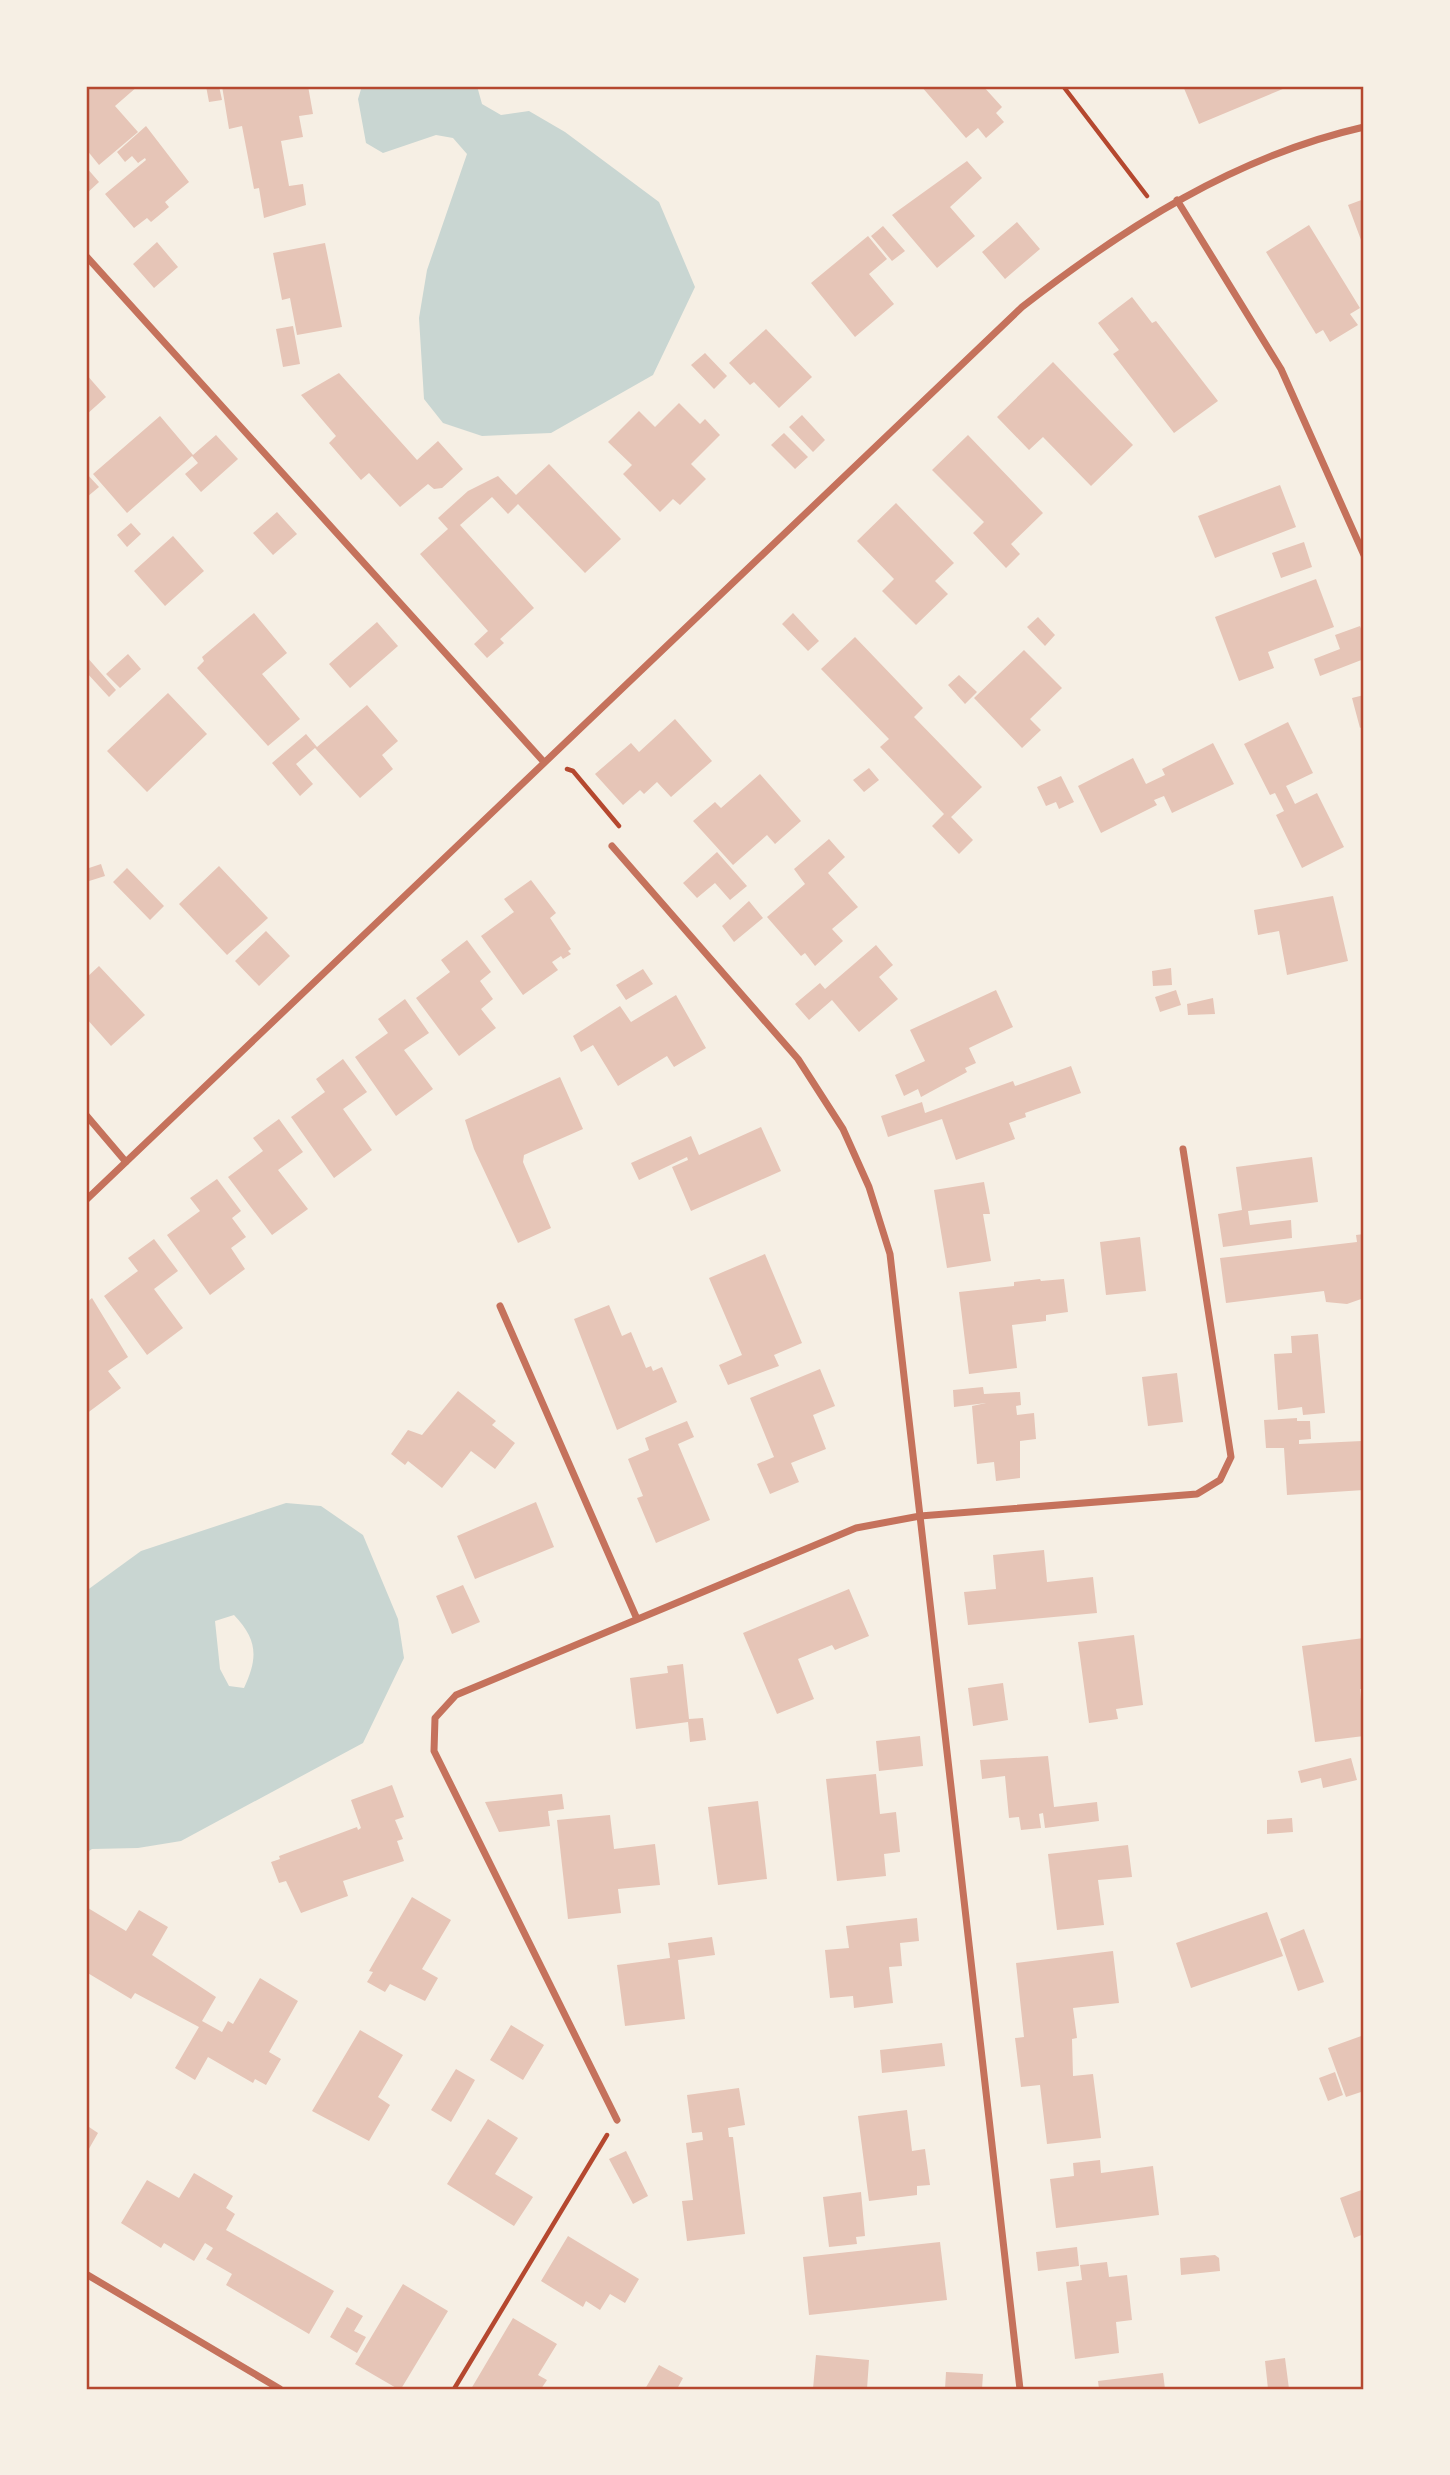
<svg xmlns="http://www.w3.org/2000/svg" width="1450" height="2475" viewBox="0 0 1450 2475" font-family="Montserrat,sans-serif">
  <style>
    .water { fill: #c9d6d2; fill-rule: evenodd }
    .building { fill: #e6c5b7 }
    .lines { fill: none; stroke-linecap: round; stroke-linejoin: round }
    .path { stroke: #b5482f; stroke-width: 4.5 }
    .minor { stroke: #c5725c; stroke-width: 7 }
    .neatline { fill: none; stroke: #b5482f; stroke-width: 2.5 }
  </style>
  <rect width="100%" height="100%" fill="#f6efe4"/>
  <!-- water -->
  <path class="water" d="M362,86H477L482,104L501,115L529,111L565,132L659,202L695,287L653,375L551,433L482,436L443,423L424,399L419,318L427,270L467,154L453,138L436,135L383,153L366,143L358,99Z
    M286,1503L321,1506L363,1535L398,1619L404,1658L363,1743L181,1841L138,1848L92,1849L86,1853V1591L141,1551ZM234,1615C258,1640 258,1658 244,1688L229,1686L220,1669L215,1621Z"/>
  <!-- building -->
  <path class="building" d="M86,86H138L115,106L138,132L99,165L86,149Z
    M206,86H219L222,100L209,102Z
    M222,86H308L313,114L299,116L303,137L281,141L289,186L303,184L306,205L264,218L259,188L254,189L242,126L229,129Z
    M921,86H983L1002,107L996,113L1004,122L986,138L978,128L966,138Z
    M1183,86H1290L1199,124Z
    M146,126L189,182L165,202L169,207L151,222L147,218L134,228L105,194L146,160L145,158L138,163L132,156L125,162L117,152Z
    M967,161L982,178L950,207L975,236L937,268L892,215Z
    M86,167L99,182L86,194Z
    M1364,199V248L1348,205Z
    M1017,222L1040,249L1005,279L982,252Z
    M1309,225L1360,308L1350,314L1358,325L1330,342L1323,330L1316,334L1266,252Z
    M883,226L905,251L892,261L871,236Z
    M868,236L887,259L869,274L894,304L855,337L811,283Z
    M157,242L178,267L154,288L133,264Z
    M325,243L342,327L297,335L290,298L282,300L273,253Z
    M1132,297L1152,323L1156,321L1218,401L1174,433L1113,354L1119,350L1098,323Z
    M293,326L300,364L283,367L276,329Z
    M766,329L812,377L779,408L754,382L750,385L729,363Z
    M705,353L727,376L714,389L691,365Z
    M1053,362L1133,445L1091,486L1043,437L1029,450L997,417Z
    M339,373L417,460L438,441L463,469L442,488L434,489L428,484L400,507L369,473L361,480L329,443L336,436L301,395Z
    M86,374L106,397L86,415Z
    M679,403L700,424L705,419L720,435L691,464L706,479L680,505L673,499L660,512L623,474L632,465L608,442L639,411L655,427Z
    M802,415L825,440L813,452L789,427Z
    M160,416L193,455L216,435L238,459L201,492L185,474L198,463L192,456L127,513L93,474Z
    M784,433L808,457L795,469L771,445Z
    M968,435L1043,513L1011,544L1020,554L1006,568L973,533L984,522L932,470Z
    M549,464L621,539L585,573L518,504L508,514L492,497L460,525L534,608L500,639L504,643L487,658L474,644L488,631L420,554L448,529L438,518L468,491L498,476L516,495Z
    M86,473L99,487L87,497L86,496Z
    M1280,485L1296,527L1215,558L1198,516Z
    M896,503L954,563L935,581L948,594L916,625L882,591L894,579L857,541Z
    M277,512L297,534L273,555L253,533Z
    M131,523L141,534L127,547L117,535Z
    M173,536L204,571L165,606L134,571Z
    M1304,542L1312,567L1281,578L1272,553Z
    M1316,579L1334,627L1268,652L1274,668L1239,681L1215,617Z
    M254,613L287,653L262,674L300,719L268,746L197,668L204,661L202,657Z
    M793,613L819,641L808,651L782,624Z
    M1038,617L1055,635L1045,646L1027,627Z
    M377,622L398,646L350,688L329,664Z
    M1360,626L1364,637V659L1320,676L1314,659L1340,649L1335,635Z
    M855,637L923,708L914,717L982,787L951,817L973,840L959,854L932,826L944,814L880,747L889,739L821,669Z
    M1024,650L1062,688L1030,719L1041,730L1022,748L974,698Z
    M128,654L141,669L120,688L106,674Z
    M86,656L116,690L109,697L86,672Z
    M959,675L977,692L965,704L948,685Z
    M168,693L207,734L147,792L107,751Z
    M1364,695V726L1360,728L1352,698Z
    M367,705L398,741L382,755L393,769L360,798L315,748L296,764L313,784L300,796L272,763L306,734L317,747Z
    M675,719L712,761L671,797L657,782L644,794L640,790L623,805L595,774L631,743L639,752Z
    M1288,722L1313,773L1286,786L1295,804L1317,793L1344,847L1302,868L1276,815L1284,811L1275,793L1270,795L1244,744Z
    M1213,743L1234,784L1172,813L1164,796L1154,800L1157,805L1101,833L1078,786L1133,758L1146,784L1165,775L1162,769Z
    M869,768L879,780L864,792L853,780Z
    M760,774L801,821L775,844L767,835L733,865L693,821L715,802L721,808Z
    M1061,776L1074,802L1059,809L1056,802L1046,806L1037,787Z
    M829,839L845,857L828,873L858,907L832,929L843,941L815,966L805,953L801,956L767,917L805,884L794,869Z
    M717,852L747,886L730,900L715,883L697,898L683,883Z
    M86,860L89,868L101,864L105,876L86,882Z
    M219,866L268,918L227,955L179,904Z
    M127,868L164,906L150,920L113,882Z
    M531,880L556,913L550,918L571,949L568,951L571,954L563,959L561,956L552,962L558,970L523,995L481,936L514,912L504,899Z
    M1333,896L1348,961L1287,975L1279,931L1258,935L1254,910Z
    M749,901L763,918L734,942L722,926Z
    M266,931L290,956L259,986L235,961Z
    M467,940L491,972L480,981L493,999L481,1009L496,1028L459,1056L416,998L450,972L441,960Z
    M876,945L893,965L879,977L898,999L859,1032L832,1000L809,1020L795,1004L820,983L825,989Z
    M99,966L145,1015L111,1046L86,1018V978Z
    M1171,968L1172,985L1153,986L1152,971Z
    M643,969L653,984L626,1000L616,985Z
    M996,990L1013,1027L969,1048L976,1063L965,1068L967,1072L921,1097L918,1089L904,1096L895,1075L925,1061L910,1030Z
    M1176,990L1181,1005L1160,1012L1155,997Z
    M676,995L706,1048L674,1067L667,1056L618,1086L593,1045L581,1052L573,1036L620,1006L631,1022Z
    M1213,998L1215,1014L1188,1015L1187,1004Z
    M405,999L429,1033L404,1050L433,1089L396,1116L355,1057L388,1033L378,1019Z
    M343,1059L367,1092L343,1109L372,1150L334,1178L291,1117L325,1092L316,1079Z
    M1071,1066L1081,1093L1025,1113L1026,1117L1009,1123L1015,1139L956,1160L942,1119L888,1137L881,1116L922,1102L925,1113L1013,1081L1015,1086Z
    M560,1077L583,1129L524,1155L523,1162L551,1228L518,1243L474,1149L465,1120Z
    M279,1119L303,1152L278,1170L308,1209L272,1235L228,1177L263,1151L253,1138Z
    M761,1127L781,1171L691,1211L672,1167L688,1160L687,1157L639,1180L631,1163L691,1136L699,1155Z
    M1312,1157L1318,1202L1248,1211L1250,1225L1291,1220L1292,1238L1223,1247L1218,1214L1242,1210L1236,1167Z
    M217,1179L241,1211L232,1218L246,1237L231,1248L245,1269L210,1295L167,1235L200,1211L190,1198Z
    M984,1182L990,1214H983L991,1261L947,1268L934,1190Z
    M1364,1234V1259H1361L1364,1298L1347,1304L1326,1302L1324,1291L1226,1303L1220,1258L1357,1242L1356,1235Z
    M1140,1237L1146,1291L1106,1295L1100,1242Z
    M154,1239L178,1271L154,1289L183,1328L147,1355L104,1296L138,1271L128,1258Z
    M765,1254L802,1343L774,1355L779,1366L728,1385L719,1365L742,1355L709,1278Z
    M1040,1279L1041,1281L1064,1279L1068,1312L1046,1315V1321L1012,1325L1017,1368L969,1374L959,1292L1014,1286V1282Z
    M92,1298L128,1357L108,1371L121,1388L86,1414V1303Z
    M609,1305L622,1336L631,1332L646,1368L651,1366L653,1371L662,1367L677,1402L617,1430L574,1319Z
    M1318,1334L1325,1413L1303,1415L1302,1407L1278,1410L1274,1354L1292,1353L1291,1336Z
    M820,1369L835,1406L813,1415L826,1449L791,1463L799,1482L770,1494L757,1464L774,1457L750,1398Z
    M1177,1373L1183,1422L1148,1426L1142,1377Z
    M983,1387L984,1394L1020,1392L1021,1405L1016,1406L1017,1415L1034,1413L1036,1439L1020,1441V1478L996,1481L994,1462L977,1464L972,1406L986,1403L954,1407L953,1390Z
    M458,1391L496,1421L492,1425L515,1443L495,1469L471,1451L442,1488L408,1461L405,1465L391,1454L408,1430L422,1435Z
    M1297,1418V1421H1310L1311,1439L1299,1440V1444L1362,1441V1425H1364V1490L1287,1495L1284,1448H1266L1264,1420Z
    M687,1421L694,1437L678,1444L710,1520L656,1543L637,1498L643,1496L628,1459L649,1450L645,1438Z
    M536,1502L554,1547L475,1579L457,1536Z
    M1044,1550L1047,1582L1093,1577L1097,1613L968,1625L964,1592L996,1589L993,1555Z
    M463,1585L480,1622L452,1634L436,1596Z
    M849,1589L869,1636L835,1650L832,1645L798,1659L814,1699L777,1714L743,1633Z
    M1134,1635L1143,1705L1116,1709L1118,1719L1089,1723L1078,1642Z
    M1364,1638V1689H1360L1364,1736L1315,1742L1302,1646Z
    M683,1664L689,1719L703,1718L706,1740L690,1742L688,1722L636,1729L630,1678L668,1673L667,1666Z
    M1003,1683L1008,1720L973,1726L968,1688Z
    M920,1736L923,1766L879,1771L876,1741Z
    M1048,1756L1054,1807L1097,1802L1099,1821L1045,1828L1043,1813L1039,1814L1041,1828L1021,1830L1019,1817L1009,1818L1005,1776L982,1779L980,1760Z
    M1351,1758L1357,1780L1323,1788L1321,1778L1301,1783L1298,1771Z
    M876,1774L880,1814L896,1812L900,1852L884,1854L886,1876L837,1881L826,1779Z
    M392,1785L404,1817L395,1820L403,1839L397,1841L404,1861L343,1881L348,1896L301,1913L286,1881L279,1883L271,1862L280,1859L279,1856L357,1827L358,1830L361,1828L351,1800Z
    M562,1794L564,1809L548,1811L550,1826L499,1832L485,1802Z
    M758,1801L767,1879L718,1885L708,1807Z
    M610,1815L614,1849L655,1844L660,1885L618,1889L621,1913L568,1919L557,1820Z
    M1292,1818L1293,1832L1267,1834V1820Z
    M1128,1845L1132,1877L1098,1880L1104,1925L1057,1930L1048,1854Z
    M412,1897L451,1920L422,1969L438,1978L425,2001L390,1984L385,1992L367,1982L373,1972L369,1971Z
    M88,1908L126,1931L139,1910L168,1927L152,1955L216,1997L202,2021L222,2032L228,2021L233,2024L260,1978L298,2001L269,2052L281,2059L266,2085L255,2079L253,2083L208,2057L195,2080L175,2068L199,2027L135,1993L131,1999L86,1972Z
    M1267,1912L1283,1956L1191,1988L1176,1943Z
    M917,1918L919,1941L900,1943L902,1966L889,1967L893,2003L854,2008L853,1996L830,1998L825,1950L849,1948L846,1926Z
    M1304,1929L1324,1982L1298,1991L1280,1939Z
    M712,1937L715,1955L678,1960L685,2019L625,2026L617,1965L670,1958L668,1943Z
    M1113,1951L1119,2003L1073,2008L1077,2038L1072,2039L1073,2076L1093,2074L1101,2138L1047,2144L1040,2085L1021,2087L1015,2038L1024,2037L1016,1963Z
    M511,2025L544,2045L523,2080L490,2060Z
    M360,2030L403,2055L378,2097L390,2105L369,2141L312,2111Z
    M1364,2035V2091L1346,2097L1328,2048Z
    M942,2043L945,2066L882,2073L880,2050Z
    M456,2069L475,2080L451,2122L431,2110Z
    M1335,2072L1343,2095L1328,2101L1319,2078Z
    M739,2088L745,2125L728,2128L729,2137H733L745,2234L687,2241L682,2201L693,2200L686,2143L703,2140L702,2132L692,2133L687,2095Z
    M907,2110L912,2151L925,2149L930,2185L917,2186V2195L869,2201L858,2116Z
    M488,2119L518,2138L495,2174L533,2197L514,2226L447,2184Z
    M86,2125L98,2133L86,2154Z
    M626,2151L648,2196L633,2204L609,2159Z
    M1100,2160L1101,2173L1153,2166L1159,2215L1056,2228L1050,2179L1074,2176L1073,2163Z
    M194,2173L233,2196L226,2208L235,2214L226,2230L334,2291L309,2334L226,2285L232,2274L206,2259L213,2248L205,2243L194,2261L164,2243L161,2248L121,2223L147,2180L179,2198Z
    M1364,2189V2234L1354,2238L1340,2198Z
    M861,2192L865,2236L856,2237L857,2244L829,2247L823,2197Z
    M568,2236L639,2279L625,2303L610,2294L600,2310L586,2301L583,2307L541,2281Z
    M940,2242L947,2300L809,2315L803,2257Z
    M1077,2247L1079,2266L1038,2271L1036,2252Z
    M1215,2255L1219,2258L1220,2271L1181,2275L1180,2258Z
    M1107,2262L1109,2277L1127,2275L1132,2320L1116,2322L1119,2353L1075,2359L1066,2282L1082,2280L1080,2265Z
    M403,2284L448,2311L401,2389H398L355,2364Z
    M347,2307L363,2316L354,2331L366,2337L357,2353L330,2337Z
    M513,2318L557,2344L538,2375L547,2380L541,2389H471Z
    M816,2355L869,2360L867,2389H813Z
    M1285,2358L1289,2389H1268L1265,2361Z
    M659,2365L683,2378L677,2389H645Z
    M946,2372L983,2374L982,2389H945Z
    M1163,2373L1165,2389H1099L1098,2381Z"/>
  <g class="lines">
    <!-- path -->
    <path class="path" d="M1063,86L1147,196
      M567,769L573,771L619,826
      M454,2389L607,2135"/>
    <!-- minor -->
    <path class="minor" d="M1177,200L1281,369L1364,555
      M86,256L543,761
      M612,846L798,1059L843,1129L869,1187L890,1254L1020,2389
      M86,1115L126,1162
      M86,1200L1022,307C1125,227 1236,156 1364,127
      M500,1306L637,1619
      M617,2120L434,1751L435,1718L456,1695L856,1528L920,1516L1197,1494L1220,1480L1231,1457L1183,1149
      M86,2274L280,2389"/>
  </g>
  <!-- border -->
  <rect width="1450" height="2475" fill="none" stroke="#f6efe4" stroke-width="175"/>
  <rect x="88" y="88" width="1274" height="2300" class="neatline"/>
</svg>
